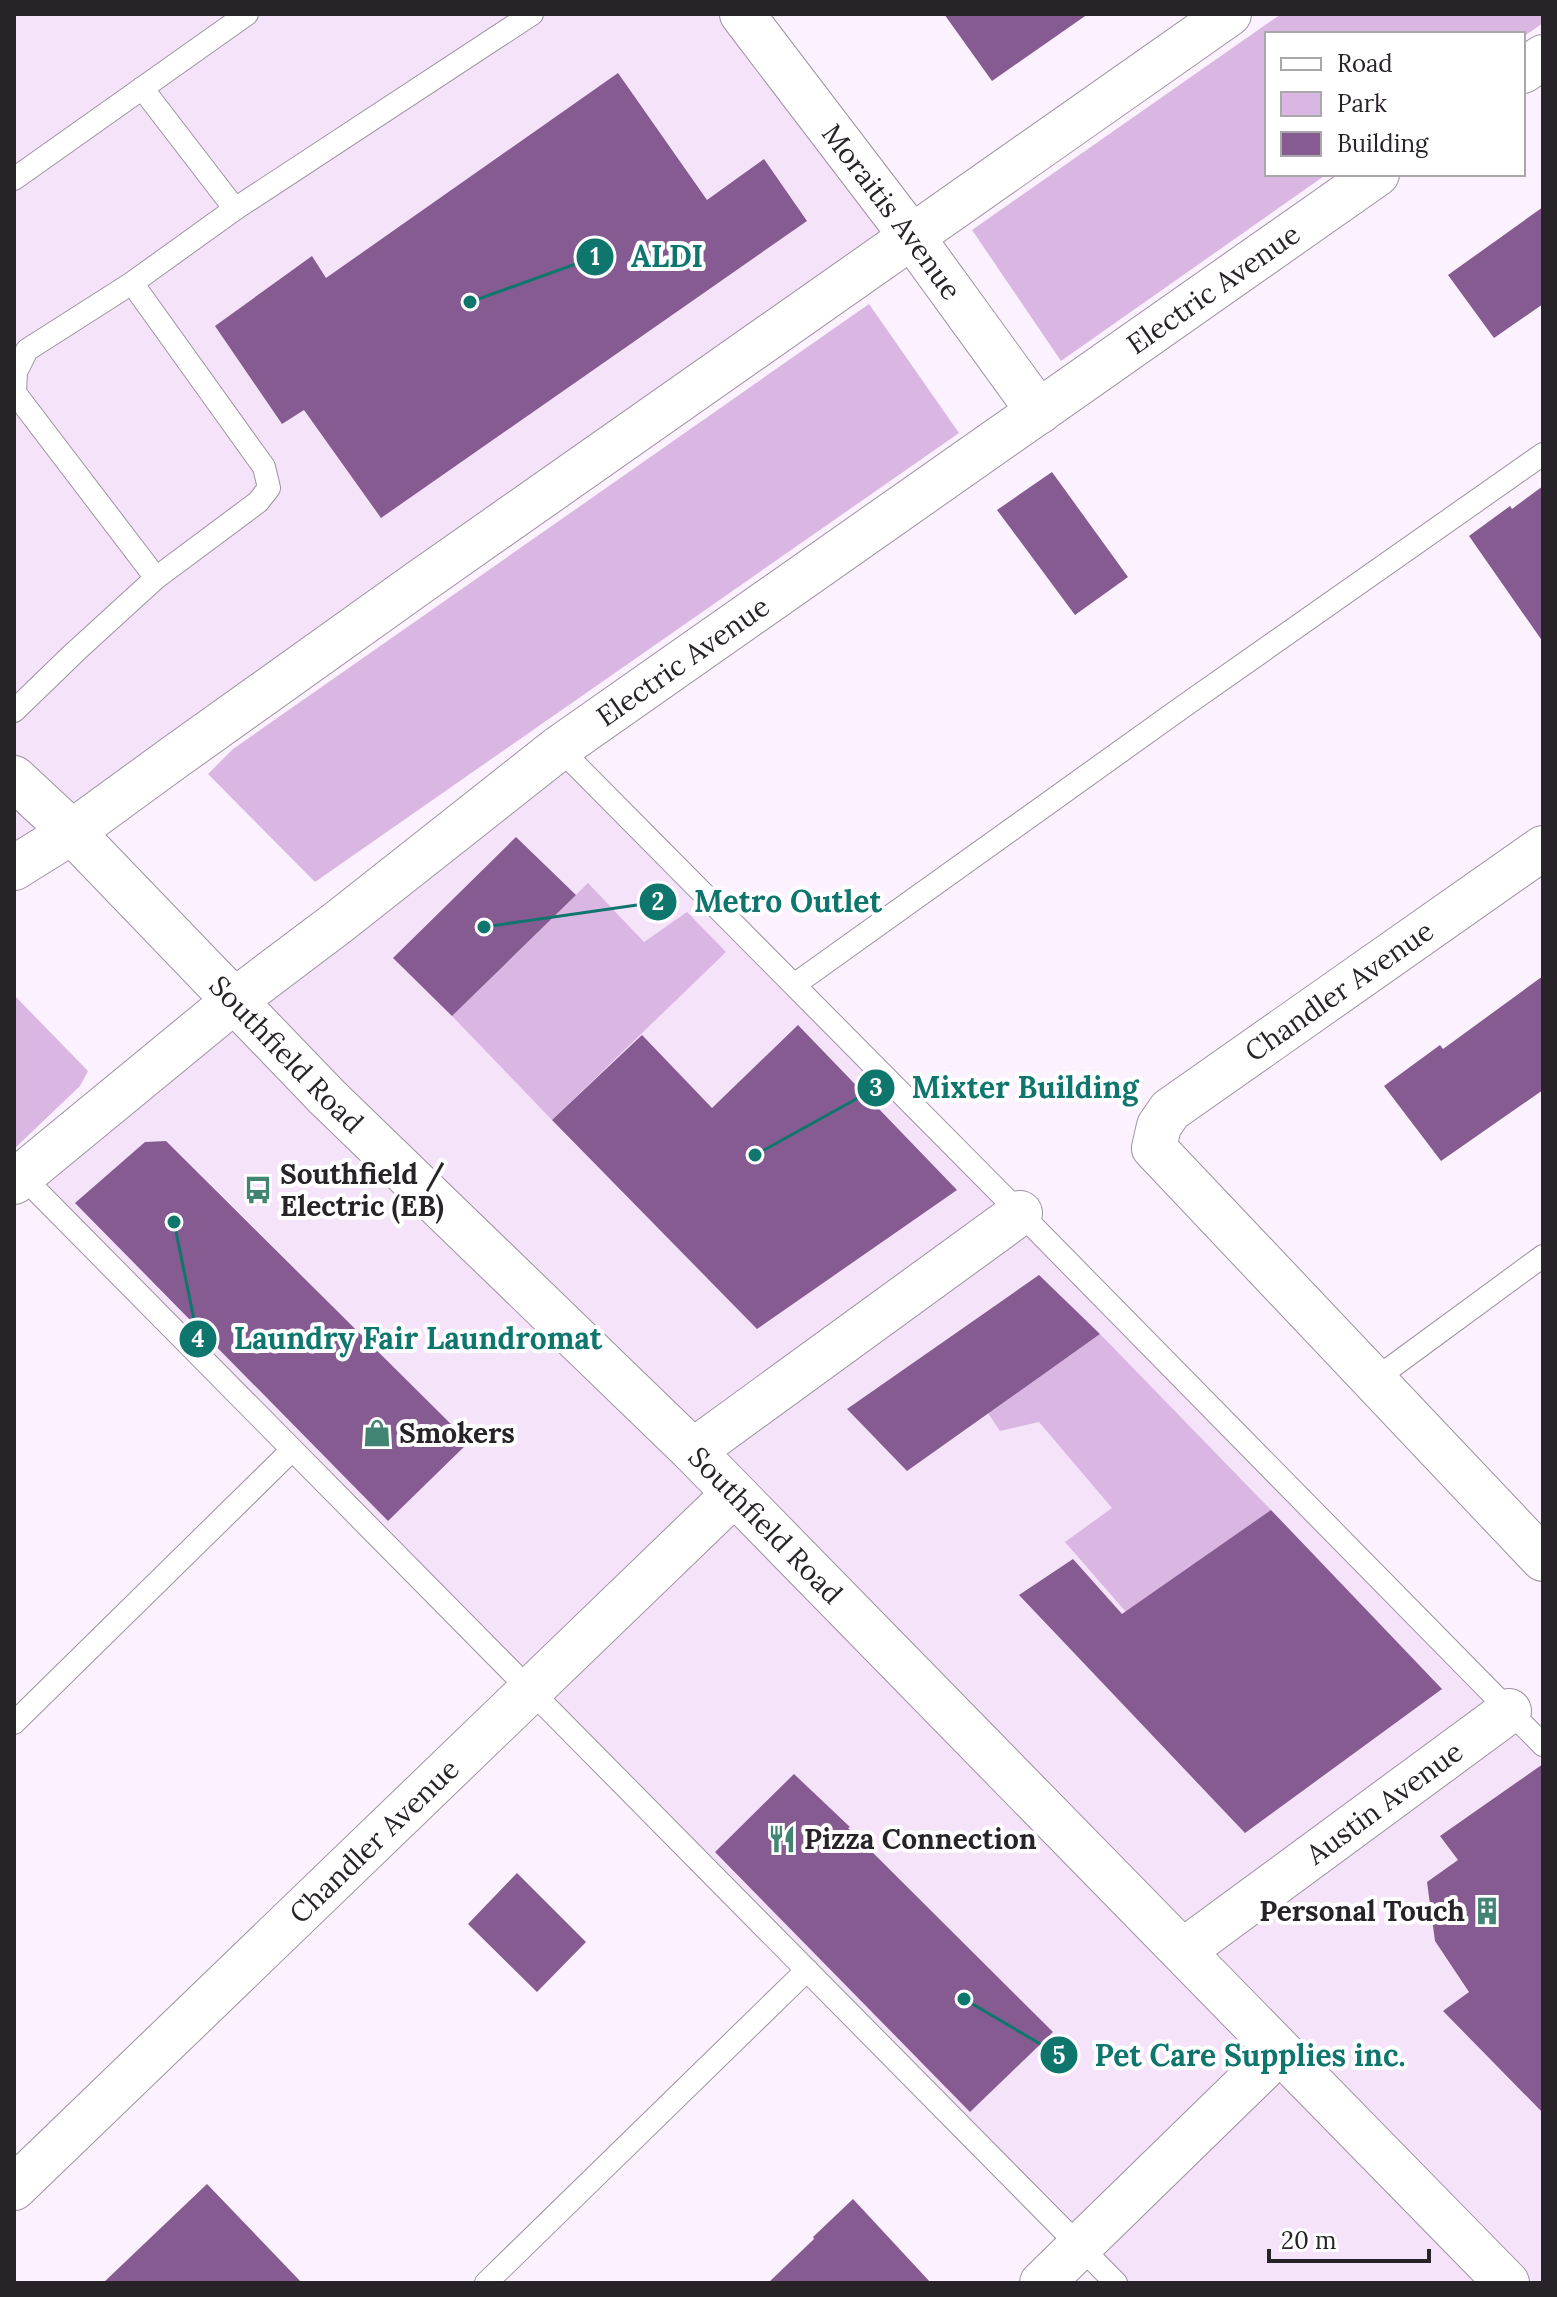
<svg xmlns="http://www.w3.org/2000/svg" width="1557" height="2297" viewBox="0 0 1557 2297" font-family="Lora,serif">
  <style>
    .built { fill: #f5e3fa }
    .green { fill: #dab6e3 }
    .building { fill: #865b91 }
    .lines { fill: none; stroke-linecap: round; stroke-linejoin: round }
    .service-casing { stroke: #9d92a0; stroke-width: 24 }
    .minor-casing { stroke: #9d92a0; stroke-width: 46 }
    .secondary-casing { stroke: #9d92a0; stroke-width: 46 }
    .service { stroke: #fff; stroke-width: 22 }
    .minor { stroke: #fff; stroke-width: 44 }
    .secondary { stroke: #fff; stroke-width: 44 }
    .labels { text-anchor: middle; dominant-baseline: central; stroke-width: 8; stroke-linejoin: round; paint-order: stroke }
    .street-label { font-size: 28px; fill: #282329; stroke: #fff }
    .poi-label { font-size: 28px; font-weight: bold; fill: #282329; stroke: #fff; text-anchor: start }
    .leader { fill: none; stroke: #0f766e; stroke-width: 3 }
    .callout-dot { fill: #0f766e; stroke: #fff; stroke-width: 3 }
    .mark-label { font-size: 24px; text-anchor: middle; font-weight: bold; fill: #fff }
    .callout-label { font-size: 30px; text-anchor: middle; font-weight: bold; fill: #0f766e; stroke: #fff; stroke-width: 8; stroke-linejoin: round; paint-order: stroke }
  </style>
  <rect width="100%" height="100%" fill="#fcf2ff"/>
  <!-- built -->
  <path class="built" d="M14,14H742L912,237L14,868Z
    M559,748L1543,1745V2283H1116L21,1175Z"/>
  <!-- green -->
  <path class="green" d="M1281,14H1543V23L1523,37V34H1267V174H1327L1061,361L972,230Z
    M869,304L959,433L315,882L208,774L233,749Z
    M588,883L644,942L687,912L726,952L552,1120L452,1016Z
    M14,995L88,1071L80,1086L14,1149Z
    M1100,1334L1271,1510L1126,1612L1065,1542L1112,1508L1039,1422L1000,1431L988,1413Z"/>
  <!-- building -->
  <path class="building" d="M944,14H1088L992,81Z
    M618,73L707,200L764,159L807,221L381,518L304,410L282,424L215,326L312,256L326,278Z
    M1543,207V304L1494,338L1448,275Z
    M1052,472L1128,577L1075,615L997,510Z
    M1543,486V642L1469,536L1510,506L1512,509Z
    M516,837L576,895L452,1016L393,958Z
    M1543,976V1090L1441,1161L1384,1086L1440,1045L1443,1049Z
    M798,1025L957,1190L757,1329L552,1120L642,1035L712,1108Z
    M166,1141L469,1442L388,1521L75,1203L145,1142Z
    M1039,1275L1100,1334L907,1471L847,1409Z
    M1271,1510L1442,1689L1245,1833L1019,1595L1073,1559L1122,1614Z
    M1543,1764V2113L1443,2011L1469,1992L1435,1941L1427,1882L1458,1860L1440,1836Z
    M794,1774L850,1827L848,1828L1053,2032L970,2112L715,1852Z
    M517,1873L586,1942L537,1992L468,1924Z
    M207,2184L302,2283H103Z
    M853,2199L931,2283H768L814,2239L813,2237Z"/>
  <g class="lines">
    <defs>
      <path id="service" d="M142,88L235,209
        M14,179L247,14
        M156,578L15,393L16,372L27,350L132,283L235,209L532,14
        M14,711L75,652L156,578L258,502L269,488L264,467L132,283
        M559,748L1020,1213L1543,1745
        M794,985L1184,706L1543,454
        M21,1175L1116,2283
        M1374,1380L1543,1256
        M14,1723L292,1450
        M486,2283L807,1970"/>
      <g id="minor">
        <path id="s1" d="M742,14L912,237L1039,412"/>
        <path d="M1523,71L1543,57"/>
        <path d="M1543,848L1170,1110L1159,1126L1154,1148L1543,1559"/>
        <path d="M14,868L72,832L172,759L417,584L1229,14"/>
        <path id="s2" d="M14,1182L234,1001L340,921L559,748L1377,174"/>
        <path d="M693,1451L1020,1213"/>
        <path id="s3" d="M1183,1951L1509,1711"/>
        <path id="s4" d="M14,2188L734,1494"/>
        <path d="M1042,2283L1279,2052"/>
      </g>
      <g id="secondary">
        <path id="s5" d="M14,778L72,832L327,1097L693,1451L1507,2283"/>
      </g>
    </defs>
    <!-- service casing -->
    <use href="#service" class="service-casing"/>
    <!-- minor casing -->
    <use href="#minor" class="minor-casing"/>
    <!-- secondary casing -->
    <use href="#secondary" class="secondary-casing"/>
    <!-- service -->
    <use href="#service" class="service"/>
    <!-- minor -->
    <use href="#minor" class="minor"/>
    <!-- secondary -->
    <use href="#secondary" class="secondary"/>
  </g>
  <!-- icons -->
  <defs>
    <symbol id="bus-bare" viewBox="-9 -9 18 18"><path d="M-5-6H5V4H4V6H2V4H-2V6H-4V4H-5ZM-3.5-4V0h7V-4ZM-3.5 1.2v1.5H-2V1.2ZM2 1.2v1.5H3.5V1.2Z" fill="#428474" stroke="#fff" stroke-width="2.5" paint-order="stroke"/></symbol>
    <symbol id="shop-bare" viewBox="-9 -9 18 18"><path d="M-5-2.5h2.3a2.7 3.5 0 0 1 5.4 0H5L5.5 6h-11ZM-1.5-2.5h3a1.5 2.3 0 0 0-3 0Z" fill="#428474" stroke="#fff" stroke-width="2.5" paint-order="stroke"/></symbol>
    <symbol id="restaurant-bare" viewBox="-9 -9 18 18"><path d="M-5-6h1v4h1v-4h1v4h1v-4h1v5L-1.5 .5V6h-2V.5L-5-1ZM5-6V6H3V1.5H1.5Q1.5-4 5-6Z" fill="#428474" stroke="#fff" stroke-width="2.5" paint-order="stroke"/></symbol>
    <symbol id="building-bare" viewBox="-9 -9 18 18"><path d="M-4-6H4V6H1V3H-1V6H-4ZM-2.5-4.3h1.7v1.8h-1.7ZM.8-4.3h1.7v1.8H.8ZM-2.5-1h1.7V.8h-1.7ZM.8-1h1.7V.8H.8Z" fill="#428474" stroke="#fff" stroke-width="2.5" paint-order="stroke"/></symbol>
  </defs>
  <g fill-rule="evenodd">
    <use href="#bus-bare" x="238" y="1170" width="40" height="40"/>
    <use href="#shop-bare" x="357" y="1413" width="40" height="40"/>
    <use href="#restaurant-bare" x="762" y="1819" width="40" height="40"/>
    <use href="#building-bare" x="1467" y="1891" width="40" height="40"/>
  </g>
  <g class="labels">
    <!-- street labels -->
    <g class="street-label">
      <text stroke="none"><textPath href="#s1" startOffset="248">Moraitis Avenue</textPath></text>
      <text stroke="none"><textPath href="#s2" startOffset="1496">Electric Avenue</textPath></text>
      <text stroke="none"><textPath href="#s2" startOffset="848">Electric Avenue</textPath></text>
      <text transform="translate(1339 991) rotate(-35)">Chandler Avenue</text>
      <text stroke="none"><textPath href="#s5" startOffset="388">Southfield Road</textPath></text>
      <text stroke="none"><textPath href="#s5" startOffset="1060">Southfield Road</textPath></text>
      <text stroke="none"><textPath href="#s3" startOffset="250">Austin Avenue</textPath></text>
      <text stroke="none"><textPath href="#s4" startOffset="500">Chandler Avenue</textPath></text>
    </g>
    <!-- poi labels -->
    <g class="poi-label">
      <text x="280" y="1174">Southfield /<tspan x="280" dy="32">Electric (EB)</tspan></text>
      <text x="399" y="1433">Smokers</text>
      <text x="804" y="1839">Pizza Connection</text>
      <text x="1465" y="1911" text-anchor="end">Personal Touch</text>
    </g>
  </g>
  <!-- callouts -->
  <path class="leader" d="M470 302L595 257M484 927L658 902M755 1155L876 1088M174 1222L198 1339M964 1999L1059 2055"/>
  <g class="callout-dot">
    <circle cx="470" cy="302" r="8"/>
    <circle cx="484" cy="927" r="8"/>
    <circle cx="755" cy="1155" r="8"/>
    <circle cx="174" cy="1222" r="8"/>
    <circle cx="964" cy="1999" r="8"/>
    <circle cx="595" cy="257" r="20"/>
    <circle cx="658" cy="902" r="20"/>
    <circle cx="876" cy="1088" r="20"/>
    <circle cx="198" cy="1339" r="20"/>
    <circle cx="1059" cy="2055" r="20"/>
  </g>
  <g class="mark-label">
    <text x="595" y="265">1</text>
    <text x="658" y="910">2</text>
    <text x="876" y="1096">3</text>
    <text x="198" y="1347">4</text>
    <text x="1059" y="2064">5</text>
  </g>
  <g class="callout-label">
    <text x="667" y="267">ALDI</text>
    <text x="788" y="912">Metro Outlet</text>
    <text x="1025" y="1098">Mixter Building</text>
    <text x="418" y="1349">Laundry Fair Laundromat</text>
    <text x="1250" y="2066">Pet Care Supplies inc.</text>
  </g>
  <!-- border -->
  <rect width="1557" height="2297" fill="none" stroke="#282329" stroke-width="32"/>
  <!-- legend -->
  <rect x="1265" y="32" width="260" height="144" fill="#ffffff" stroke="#a9a7a9" stroke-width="2"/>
  <rect x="1281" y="58" width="40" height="12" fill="#ffffff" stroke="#a9a7a9" stroke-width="2"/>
  <text x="1337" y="72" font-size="24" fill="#282329">Road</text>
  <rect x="1281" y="92" width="40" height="24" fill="#dab6e3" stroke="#a9a7a9" stroke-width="2"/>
  <text x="1337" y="112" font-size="24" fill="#282329">Park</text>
  <rect x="1281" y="132" width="40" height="24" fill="#865b91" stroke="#a9a7a9" stroke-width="2"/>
  <text x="1337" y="152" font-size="24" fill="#282329">Building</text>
  <!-- scale -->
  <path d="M1269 2249v12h160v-12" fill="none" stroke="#282329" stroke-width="4"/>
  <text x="1281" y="2249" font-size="24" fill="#282329" stroke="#ffffff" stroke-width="6" paint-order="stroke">20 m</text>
</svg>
